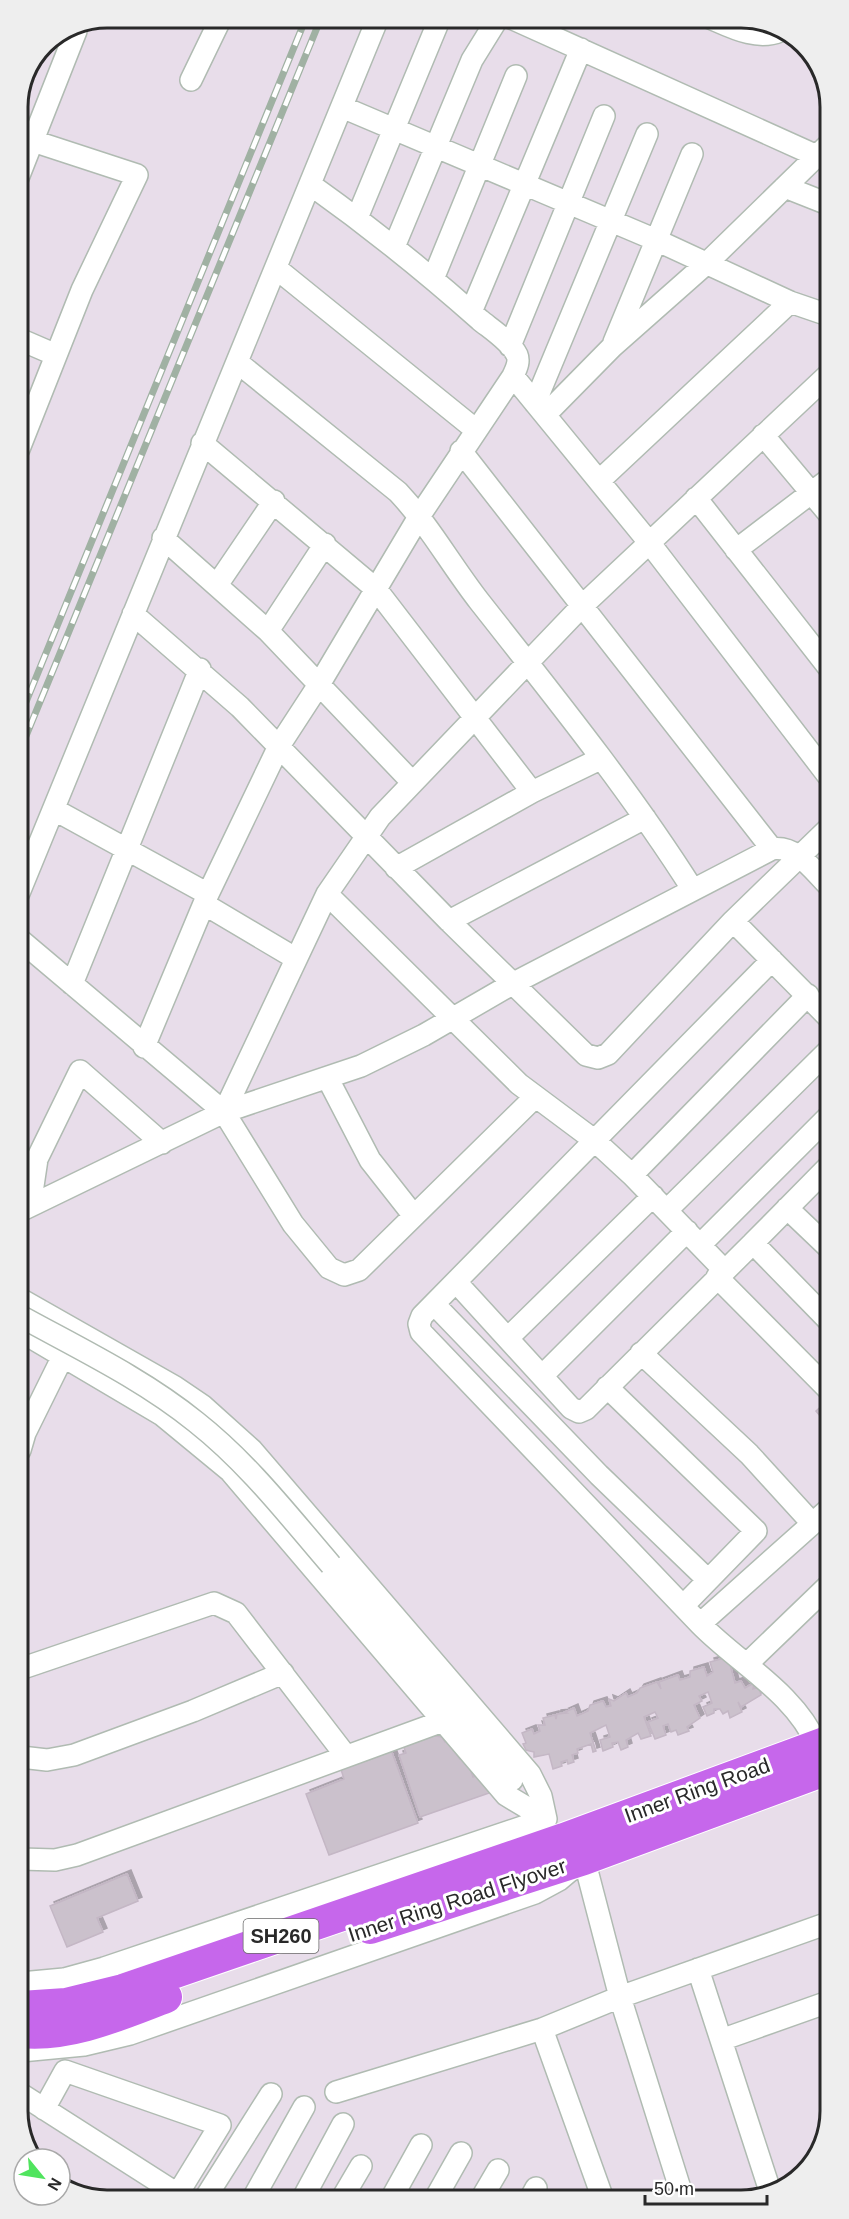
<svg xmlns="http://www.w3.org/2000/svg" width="849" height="2219" viewBox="0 0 849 2219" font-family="Helvetica,sans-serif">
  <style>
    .building { fill: #cbc1cc; stroke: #c4b7c5; stroke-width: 1.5; filter: url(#shadow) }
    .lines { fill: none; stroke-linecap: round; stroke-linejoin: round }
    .minor-casing { stroke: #b0bbb2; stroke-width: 24 }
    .highway-casing { stroke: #fff; stroke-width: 34 }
    .minor { stroke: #fff; stroke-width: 21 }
    .highway { stroke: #c667eb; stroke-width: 32 }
    .rail-casing { stroke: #a0b1a3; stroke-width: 7 }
    .rail { stroke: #fff; stroke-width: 4.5; stroke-dasharray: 14; stroke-linecap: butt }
    .minor-bridge-casing { stroke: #b0bbb2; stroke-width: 24; stroke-linecap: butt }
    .minor-bridge { stroke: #fff; stroke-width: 21 }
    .labels { text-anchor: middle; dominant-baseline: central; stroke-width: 6; stroke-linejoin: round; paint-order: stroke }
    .shield { fill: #fff; stroke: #696969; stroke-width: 1.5 }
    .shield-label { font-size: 20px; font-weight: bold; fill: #292929 }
    .street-label { font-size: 21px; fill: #292929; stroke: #fff }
    .rim { fill: none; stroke: #292929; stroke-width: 3 }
  </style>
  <defs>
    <filter id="shadow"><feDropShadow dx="4" dy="-4" stdDeviation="0" flood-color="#0004"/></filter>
  </defs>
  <rect width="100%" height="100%" fill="#e8ddea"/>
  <!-- building -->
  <path class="building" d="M830,1398V1418L825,1422L816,1411Z
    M728,1657L735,1683L741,1681L745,1688L754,1683L753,1689L759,1687L761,1695L741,1707L738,1702L742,1712L730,1718L728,1711L723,1714L720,1709H714V1713L707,1716L703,1707L712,1703L708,1692L699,1696L702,1701L694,1705L700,1718L687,1727L689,1731L678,1735L676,1730L671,1732L668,1724L663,1726L666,1735L655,1739L648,1722L658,1718L655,1712L644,1717L651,1736L641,1739L638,1733L626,1740L628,1747L621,1750L618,1742L612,1743L613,1747L603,1751L600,1740L610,1737L606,1725L590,1733L596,1751L593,1752L591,1744L577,1749L578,1753L572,1755L574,1762L568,1764L567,1760L561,1762L562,1766L553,1769L549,1754L534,1757V1752L526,1750L523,1744L526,1743L522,1733L532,1729L534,1734L540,1731L538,1725H545L543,1718L555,1715L556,1719L557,1714L567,1713L565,1712L574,1708L577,1716L588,1711L590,1705L603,1701L606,1707L611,1706L609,1699L614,1701L626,1693L628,1697L637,1693L640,1688L657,1682L661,1689L659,1682L678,1675L680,1680L690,1677V1671L704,1667L707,1676L713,1672L710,1662Z
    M434,1730L436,1736L442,1737L445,1742L450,1739L453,1750L460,1759L466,1757L473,1777L482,1774L489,1793L420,1817L399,1755L406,1753L402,1742Z
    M390,1747L418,1823L329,1855L306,1794L344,1779L340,1766L362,1751L366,1761L379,1756L380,1751Z
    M127,1874L138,1901L97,1918L103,1932L67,1947L50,1906Z"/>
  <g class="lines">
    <defs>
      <path id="minor" d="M511,18L817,156
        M710,18C731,27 757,41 780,31
        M191,80L221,18
        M342,107L656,240L790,302L828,315
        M18,178L76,31
        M785,187L828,204
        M357,218L440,18
        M394,247L472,60L498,18
        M277,269L476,430
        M433,279L516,76
        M471,312L581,49
        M19,339L56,355
        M614,342L692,154
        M510,346L604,116
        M237,362L398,492C429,525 451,565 479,601C553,695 629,789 693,890
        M513,376L648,541L829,777
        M535,403L647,134
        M545,415L612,347L707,263L828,145
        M763,435L829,514
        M202,443L376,589L532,792
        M19,449L82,290L137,175L33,141
        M461,451L772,849
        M599,481L790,302
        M696,498L829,668
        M163,538L268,631L411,781
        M736,550L828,480
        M217,585L274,501
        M133,614L240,707L449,921L586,1055L598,1058L608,1054L733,921L829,828
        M268,631L325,544
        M55,810L208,894
        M396,868L532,792L600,759
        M19,893L378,18
        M327,894L519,1084L594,1140L632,1175L724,1270
        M204,904L295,958
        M449,921L645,818
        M733,921L829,1018
        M19,939L224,1112L293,1224L329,1268L344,1275L359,1270L535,1097
        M772,960L422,1316L419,1324L421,1332L700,1624C738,1663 795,1693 817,1745
        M72,984L200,669
        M144,1047L208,894L279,746L320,683L420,515L513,376C516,369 520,362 517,355C510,341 491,329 480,320C426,272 370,227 311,185
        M328,1079L370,1160L414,1216
        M224,1112L327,894L380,817L581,607L828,375
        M830,1165L753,1243L830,1322
        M632,1175L808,995
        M30,1206L37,1159L80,1071L162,1143
        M787,1208L830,1249
        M667,1210L829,1050
        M20,1211L224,1112L361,1066L424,1035L512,984L772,849C796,845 813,870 829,886
        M700,1245L829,1116
        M717,1277L830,1391
        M456,1282L571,1408L579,1412L586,1409L753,1243
        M20,1299L175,1387L203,1406L252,1450L530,1774L541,1796L546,1819
        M434,1304L599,1475L708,1580
        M20,1331L162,1415L230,1471L506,1795L546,1819
        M508,1338L653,1196
        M641,1353L749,1454L812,1523
        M543,1375L687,1231
        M607,1387L756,1531L683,1606
        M20,1450L25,1433L68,1346
        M331,1565L512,1780
        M700,1624L830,1508
        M748,1663L830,1584
        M20,1669L214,1603L236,1613L346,1756
        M21,1757L47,1760L74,1755L193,1711L283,1673
        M21,1859L55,1860L77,1855L443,1721
        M698,1969L771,2194
        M21,1983L64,1979L104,1968L546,1819
        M542,2029L603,2199
        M721,2040L831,2001
        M21,2051L84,2045L130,2034L535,1893L559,1880L584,1859L620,1997L683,2198
        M336,2092L542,2029L620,1997L831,1922
        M21,2094L187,2200
        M44,2109L65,2071L220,2125L174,2200
        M391,2199L421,2145
        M435,2199L461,2153
        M481,2199L498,2170
        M530,2199L536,2188
        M204,2200L271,2094
        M252,2200L304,2107
        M302,2200L343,2124
        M341,2200L361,2166"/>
      <path id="highway" d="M370,1928L584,1859L830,1768
        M21,2007L66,2004L123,1990L564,1839L830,1741
        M21,2032C70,2037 121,2014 166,1997"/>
    </defs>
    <!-- minor casing -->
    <use href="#minor" class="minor-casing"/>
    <!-- highway casing -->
    <use href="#highway" class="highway-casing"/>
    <!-- minor -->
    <use href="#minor" class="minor"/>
    <!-- highway -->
    <use href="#highway" class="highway"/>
    <defs>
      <path id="rail" d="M19,719L306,18
        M19,753L321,18"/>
    </defs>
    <!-- rail casing -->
    <use href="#rail" class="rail-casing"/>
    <!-- rail -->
    <use href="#rail" class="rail"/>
    <defs>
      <path id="minor-bridge" d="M20,1316C80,1349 143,1379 196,1422C248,1463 288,1515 331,1565"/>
    </defs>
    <!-- minor-bridge casing -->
    <use href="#minor-bridge" class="minor-bridge-casing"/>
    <!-- minor-bridge -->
    <use href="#minor-bridge" class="minor-bridge"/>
  </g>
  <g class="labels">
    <!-- shield labels -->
    <rect class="shield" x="243.5" y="1919" width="75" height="34" rx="4.5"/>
    <g class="shield-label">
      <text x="281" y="1936">SH260</text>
    </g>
    <!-- street labels -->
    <g class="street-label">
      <text transform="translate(697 1790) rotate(-20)">Inner Ring Road</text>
      <text transform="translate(457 1900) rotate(-18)">Inner Ring Road Flyover</text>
    </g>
  </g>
  <!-- crop -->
  <path d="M0 0H849V2219H0ZM107 28H741A79 79 0 0 1 820 107V2111A79 79 0 0 1 741 2190H107A79 79 0 0 1 28 2111V107A79 79 0 0 1 107 28Z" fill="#eee" fill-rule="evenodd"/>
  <path class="rim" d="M107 28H741A79 79 0 0 1 820 107V2111A79 79 0 0 1 741 2190H107A79 79 0 0 1 28 2111V107A79 79 0 0 1 107 28Z"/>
  <!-- north arrow -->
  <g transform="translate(42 2177) rotate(120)"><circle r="28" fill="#ffffff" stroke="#a9a9a9" stroke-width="1.5"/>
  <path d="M0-4.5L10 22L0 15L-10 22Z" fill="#50e45e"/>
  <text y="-9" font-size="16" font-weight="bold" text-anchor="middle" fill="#292929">N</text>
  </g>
  <!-- scale -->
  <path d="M645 2195v9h122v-9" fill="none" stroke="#292929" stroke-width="3"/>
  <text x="654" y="2195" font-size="18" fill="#292929" stroke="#ffffff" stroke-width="4.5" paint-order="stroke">50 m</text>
</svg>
